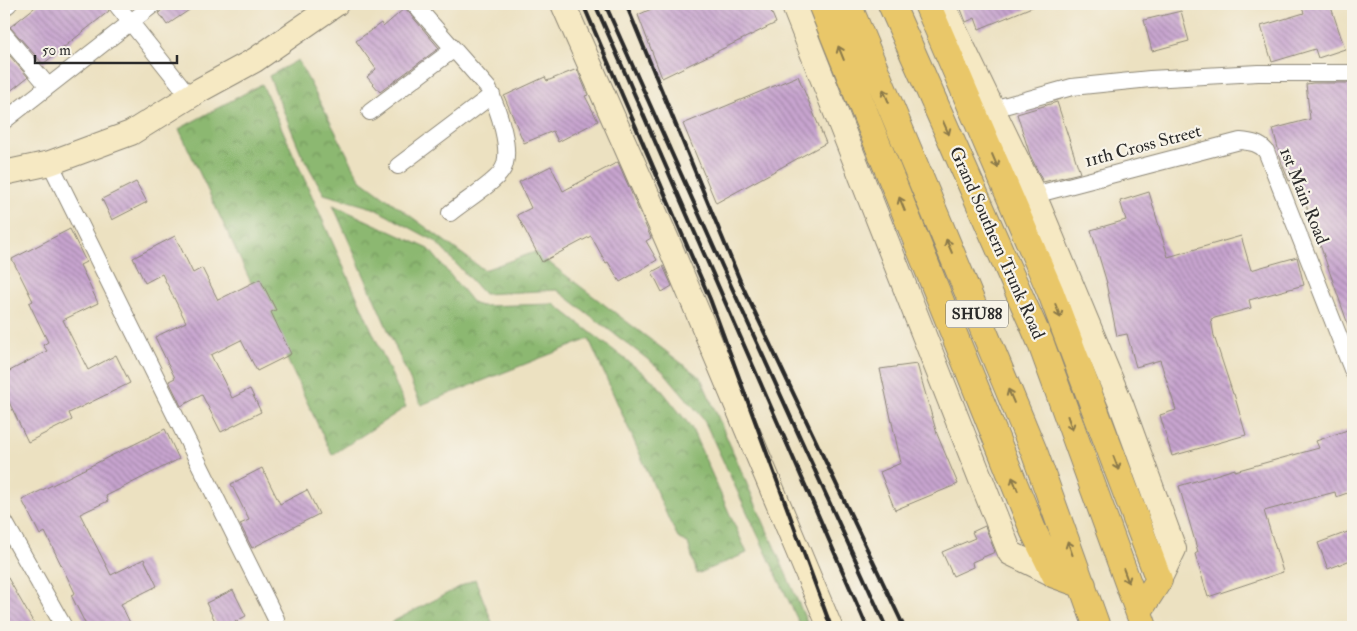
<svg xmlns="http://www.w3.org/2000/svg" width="1357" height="631" viewBox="0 0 1357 631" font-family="'IM FELL Double Pica',serif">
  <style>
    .forest { fill: url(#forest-crowns); stroke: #5c724e }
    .building { fill: url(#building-back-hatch) }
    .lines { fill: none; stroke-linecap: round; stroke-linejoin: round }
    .street-casing { stroke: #8c8676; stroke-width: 18 }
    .secondary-casing { stroke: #8c8676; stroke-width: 26 }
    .primary-casing { stroke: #8c8676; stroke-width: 28 }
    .street { stroke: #fff; stroke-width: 16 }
    .secondary { stroke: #f6e9c3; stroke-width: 24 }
    .primary { stroke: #e9c769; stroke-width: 26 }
    .rail { stroke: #2b2b2b; stroke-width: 4 }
    .oneway { stroke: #8a794a }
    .labels { text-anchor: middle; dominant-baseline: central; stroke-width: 4.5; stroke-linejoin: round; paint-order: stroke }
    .shield { fill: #f7f3e8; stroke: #686764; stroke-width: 1 }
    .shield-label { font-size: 16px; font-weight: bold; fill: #2b2b2b }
    .street-label { font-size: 18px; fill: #2b2b2b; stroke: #f7f3e8 }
  </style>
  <defs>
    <pattern id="forest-crowns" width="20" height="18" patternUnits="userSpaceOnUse" patternTransform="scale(1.25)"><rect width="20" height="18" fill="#8cb871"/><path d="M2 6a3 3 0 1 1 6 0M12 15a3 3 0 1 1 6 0" fill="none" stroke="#73965d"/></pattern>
    <pattern id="building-back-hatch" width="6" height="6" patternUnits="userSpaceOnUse" patternTransform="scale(1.25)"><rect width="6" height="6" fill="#c7a4cf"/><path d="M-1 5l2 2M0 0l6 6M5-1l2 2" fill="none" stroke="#a286a8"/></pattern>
  </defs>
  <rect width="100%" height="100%" fill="#f7f3e8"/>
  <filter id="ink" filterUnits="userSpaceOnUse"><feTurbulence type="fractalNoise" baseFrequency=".02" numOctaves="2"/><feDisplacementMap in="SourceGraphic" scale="10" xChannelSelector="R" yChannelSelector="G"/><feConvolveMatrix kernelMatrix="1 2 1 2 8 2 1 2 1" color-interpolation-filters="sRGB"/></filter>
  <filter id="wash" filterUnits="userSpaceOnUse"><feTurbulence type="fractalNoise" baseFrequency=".0096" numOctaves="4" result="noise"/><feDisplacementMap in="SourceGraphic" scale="20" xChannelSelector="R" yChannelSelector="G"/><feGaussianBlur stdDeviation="1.12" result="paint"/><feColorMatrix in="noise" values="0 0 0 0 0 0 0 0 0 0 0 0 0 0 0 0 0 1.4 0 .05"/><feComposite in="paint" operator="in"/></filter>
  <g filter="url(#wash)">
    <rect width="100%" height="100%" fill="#ece1c1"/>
    <!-- forest -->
    <path class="forest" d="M298,60L360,179L484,270L535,252L701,378L809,627H801L703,418L663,371L557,290L484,294L435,241L373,208L324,194L301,153L269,76Z
      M262,84L406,407L332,455L179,129Z
      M333,205L429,249L474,304L481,306L554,304L656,383L691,427L747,553L697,574L688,543L679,539L669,520L589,339L421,405Z
      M475,579L494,627H394L392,622Z"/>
    <g id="blocks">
      <!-- building -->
      <path class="building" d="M39,4H106L109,11L43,64L10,27Z
        M164,4H198L167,25L159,13L163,8Z
        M662,4H768L776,23L662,78L638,15Z
        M959,4H1039L979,29L975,18L966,22Z
        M1316,4H1330L1345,49L1318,58L1315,49L1272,62L1261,26L1304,13L1302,8Z
        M405,8L439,48L380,92L367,77L376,69L356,41L381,23L383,27Z
        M1181,11L1189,41L1152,51L1144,20Z
        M4,49L28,77L4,96Z
        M577,69L588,95L585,96L598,121L558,142L553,131L524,143L504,96L545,77L547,81Z
        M798,76L826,143L716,203L683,124Z
        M1313,83H1353V332L1351,333L1298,182L1296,179L1289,181L1282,164L1273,129L1310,119L1306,84Z
        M1057,102L1080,173L1043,182L1030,155L1017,114Z
        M618,162L651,238L646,241L657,260L620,282L608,262L606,263L591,236L542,262L517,215L531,208L519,182L551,166L563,191Z
        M136,182L147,202L112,220L102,199Z
        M1149,192L1168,257L1241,236L1251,270L1297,257L1304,285L1249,300L1251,308L1211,319L1214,336L1233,394H1234L1246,435L1172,456L1160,415L1176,410L1160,360L1136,367L1127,334L1117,336L1106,283H1107L1091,230L1126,220L1120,201Z
        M70,229L86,262L80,265L98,303L63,320L88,370L116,355L130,383L69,413L72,420L28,442L9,402L4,405V374L47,351L43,345L48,342L29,303L33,301L12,259Z
        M175,236L193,273L202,268L218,300L260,279L276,310L271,312L291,354L257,371L241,340L211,355L232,398L250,389L261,412L221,432L202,395L181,406L169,381L175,378L155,337L186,322L162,274L145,283L133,258Z
        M663,266L672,286L662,292L652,272Z
        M917,364L937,434L958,484L895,510L880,472L901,463L880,369Z
        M1353,428V491L1336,497L1335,492L1264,511L1283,572L1208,597L1195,554L1198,552L1179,486L1235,469V471L1319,448L1316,441Z
        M165,429L179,459L106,496L108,501L80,514L111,575L144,559L157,586L121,604L132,627H87L71,595L75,593L45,532L40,535L22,500Z
        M262,468L280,504L307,490L319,514L252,548L240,524L249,520L231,484Z
        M985,526L995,552L972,562L973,567L953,576L942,552L975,538L972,532Z
        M1353,530V559L1328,569L1318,543Z
        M4,571L36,627H4Z
        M233,590L246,616L225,627H218L206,603Z"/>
    </g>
  </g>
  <g filter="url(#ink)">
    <use href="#blocks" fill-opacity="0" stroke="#8c8676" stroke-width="1"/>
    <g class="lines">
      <defs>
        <path id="street" d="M116,4L190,97
          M414,4L488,88C497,106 515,154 501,172C494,183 462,203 450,213
          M4,8L9,4
          M4,34L48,86
          M993,109L1072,87L1150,79L1258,73H1353
          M370,112L454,49
          M4,121L154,4
          M50,163L276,619
          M398,166L492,95
          M1034,195L1240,141C1251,142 1259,143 1266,151L1353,372
          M4,521L64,627"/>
        <path id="secondary" d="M563,4L668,242L830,627
          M793,4L1010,553L1055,575
          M942,4L1034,195L1121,404L1174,549L1159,580
          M4,173L50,163L131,133L200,90L255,60L336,4"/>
        <path id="primary" d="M821,4L1033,530L1055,575L1083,585
          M848,4L1035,454L1097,627
          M891,4L1040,341L1144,627
          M927,4L1051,293L1159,580L1139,611"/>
      </defs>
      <!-- street casing -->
      <use href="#street" class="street-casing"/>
      <!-- secondary casing -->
      <use href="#secondary" class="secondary-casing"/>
      <!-- primary casing -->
      <use href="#primary" class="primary-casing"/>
      <!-- street -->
      <use href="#street" class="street"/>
      <!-- secondary -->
      <use href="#secondary" class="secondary"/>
      <!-- primary -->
      <use href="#primary" class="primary"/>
      <!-- rail -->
      <path class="rail" d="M583,4L710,299L831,627
        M595,4L867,627
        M605,4L723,268L886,627
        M626,4L741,283L904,627"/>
    </g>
    <!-- one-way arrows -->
    <defs><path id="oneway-shaft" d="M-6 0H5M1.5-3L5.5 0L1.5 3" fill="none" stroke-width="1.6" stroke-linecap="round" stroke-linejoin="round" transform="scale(1.25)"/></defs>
    <g class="oneway">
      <use href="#oneway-shaft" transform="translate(841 53) rotate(-112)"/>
      <use href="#oneway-shaft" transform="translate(886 96) rotate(-113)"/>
      <use href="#oneway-shaft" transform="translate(946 128) rotate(66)"/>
      <use href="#oneway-shaft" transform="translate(995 161) rotate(67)"/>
      <use href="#oneway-shaft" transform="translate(902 204) rotate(-112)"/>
      <use href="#oneway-shaft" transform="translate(949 246) rotate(-113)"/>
      <use href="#oneway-shaft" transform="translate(1058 311) rotate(69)"/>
      <use href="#oneway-shaft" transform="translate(1011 396) rotate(-113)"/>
      <use href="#oneway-shaft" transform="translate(1070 423) rotate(70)"/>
      <use href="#oneway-shaft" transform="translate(1116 463) rotate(69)"/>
      <use href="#oneway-shaft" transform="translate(1015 484) rotate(-112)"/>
      <use href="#oneway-shaft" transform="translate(1070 548) rotate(-110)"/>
      <use href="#oneway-shaft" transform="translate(1126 576) rotate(70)"/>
    </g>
  </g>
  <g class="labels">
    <!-- shield labels -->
    <rect class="shield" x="946" y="300.5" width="62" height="27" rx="4"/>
    <g class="shield-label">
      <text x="977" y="314">SHU88</text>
    </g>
    <!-- street labels -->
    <g class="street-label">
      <text transform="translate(1143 146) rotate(-15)">11th Cross Street</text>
      <text transform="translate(1304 196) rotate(68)">1st Main Road</text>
      <text transform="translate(997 243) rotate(66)">Grand Southern Trunk Road</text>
    </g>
  </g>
  <!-- margin -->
  <rect width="1357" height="631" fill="none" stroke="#f7f3e8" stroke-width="20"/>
  <!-- scale -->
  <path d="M35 55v8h142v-8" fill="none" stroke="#2b2b2b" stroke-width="2.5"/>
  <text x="42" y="55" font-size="15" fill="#2b2b2b" stroke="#f7f3e8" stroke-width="4" paint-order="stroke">50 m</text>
</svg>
